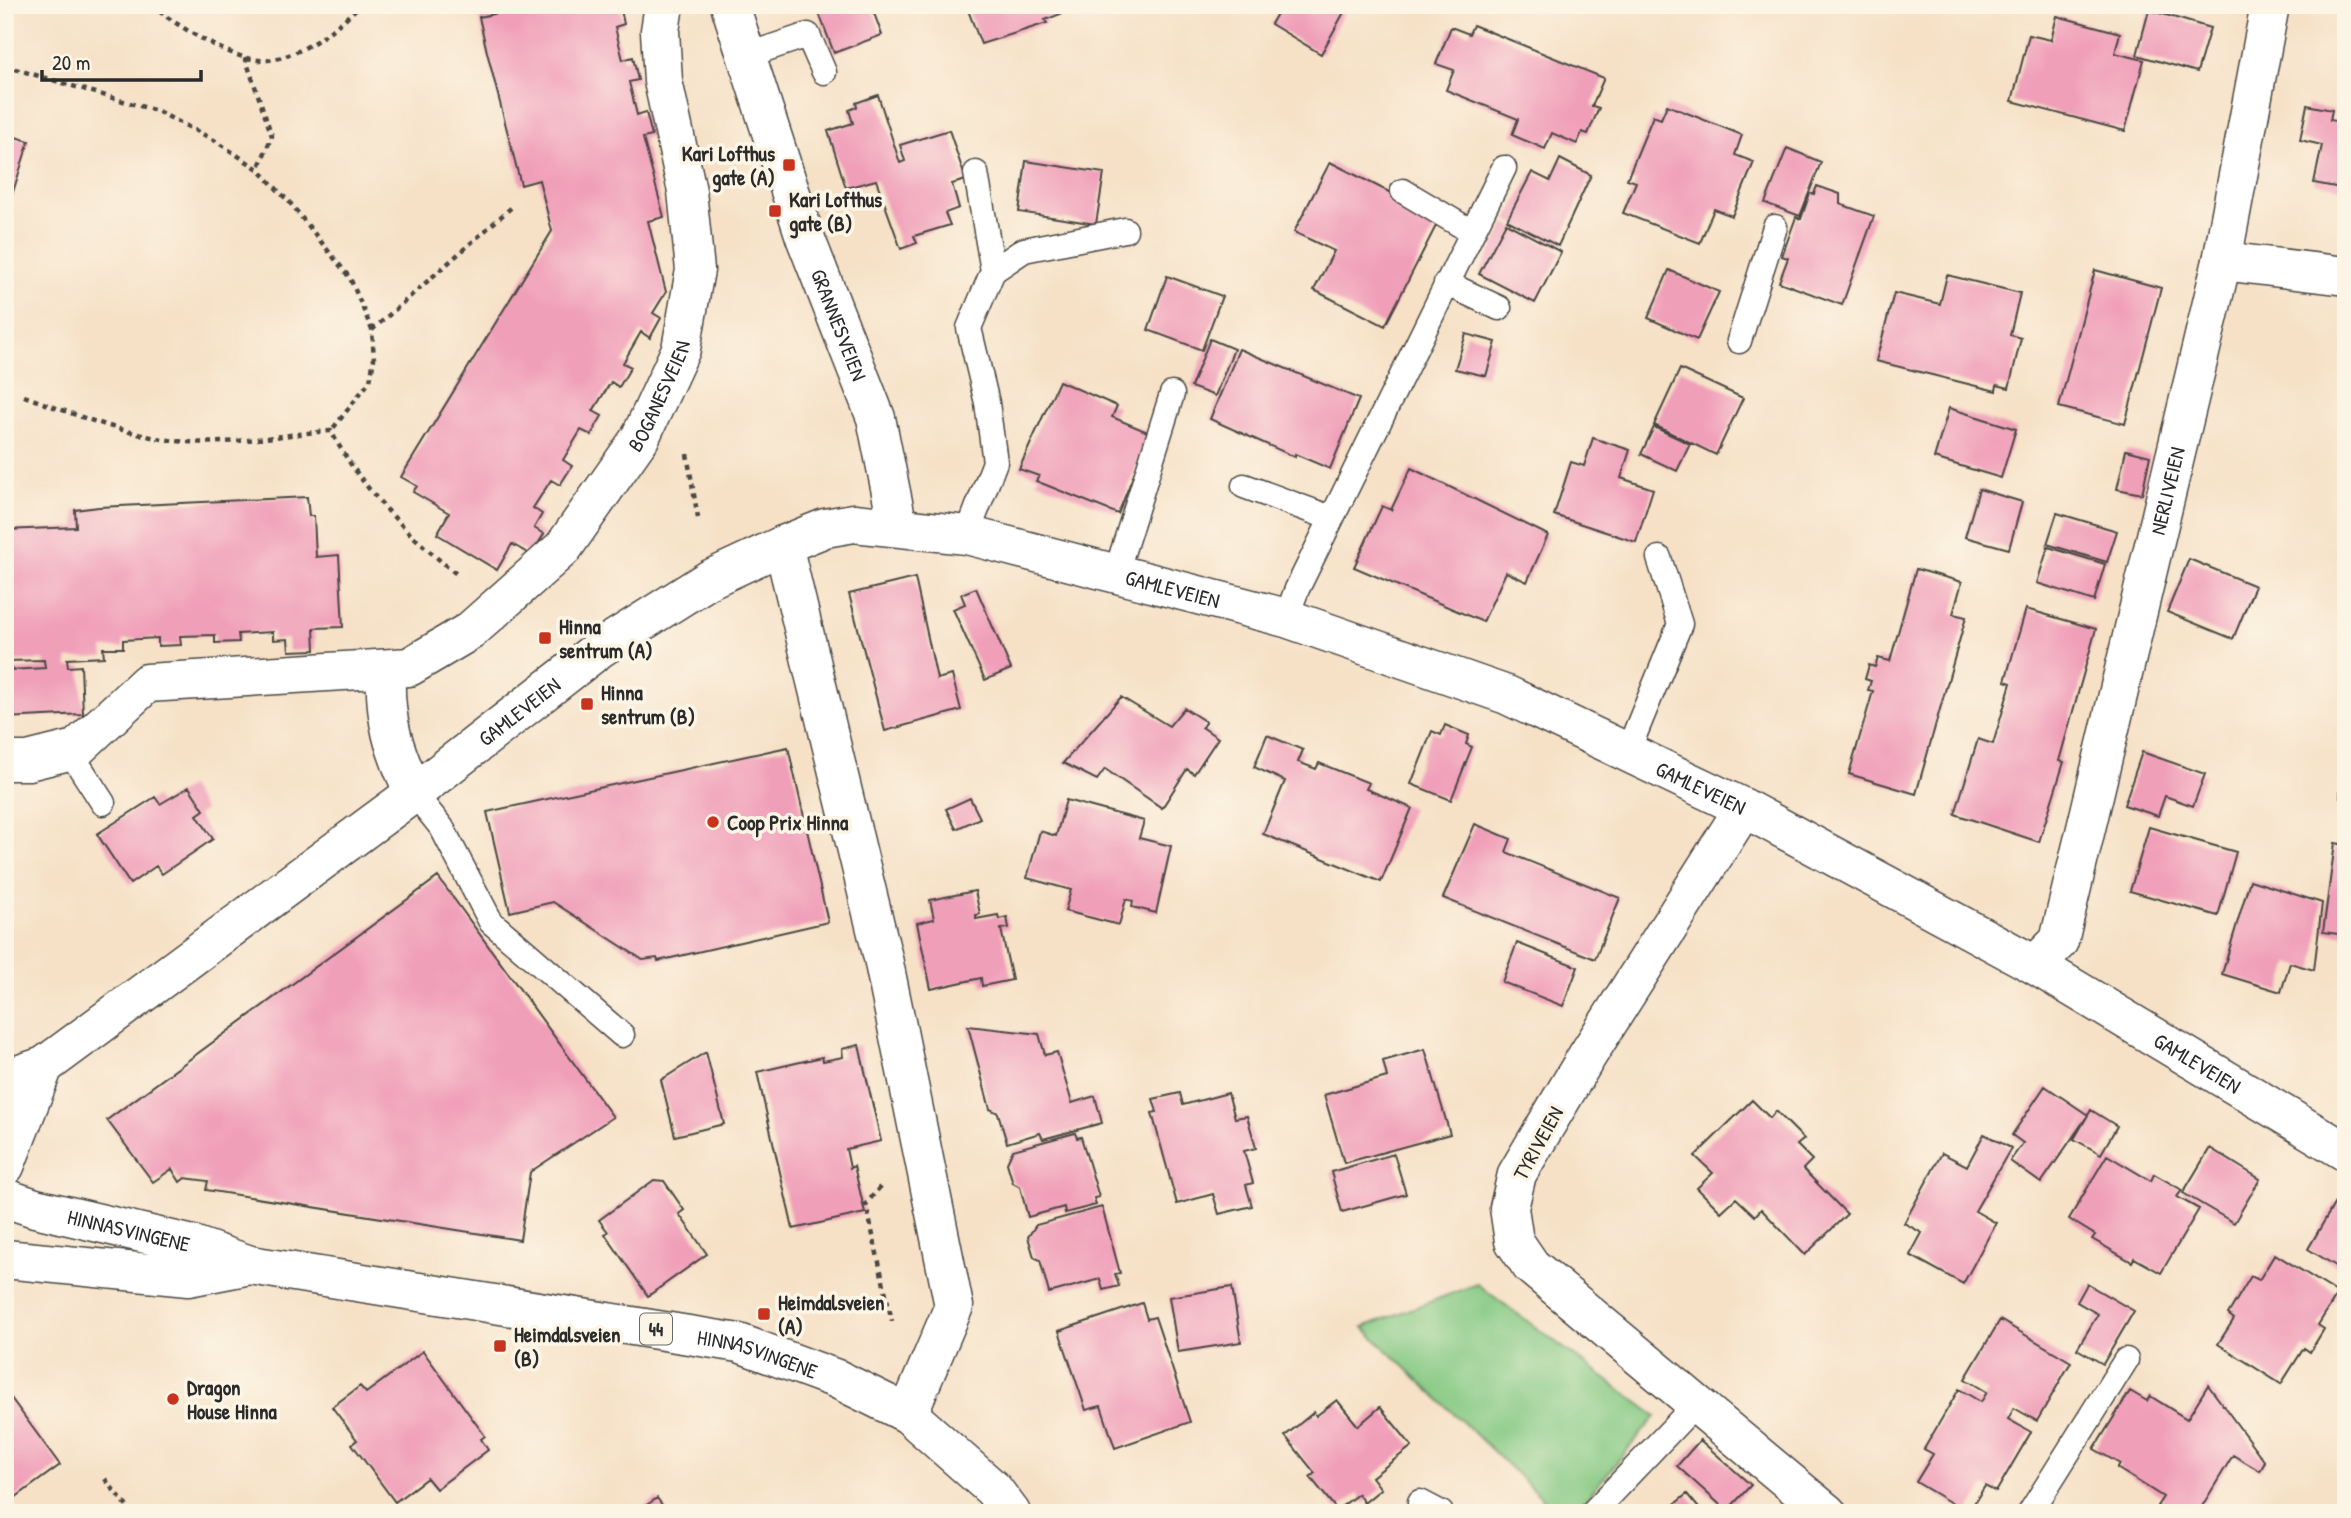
<svg xmlns="http://www.w3.org/2000/svg" width="2351" height="1518" viewBox="0 0 2351 1518" font-family="'Patrick Hand',sans-serif">
  <style>
    .green { fill: #85c983; stroke: #587a57; stroke-width: 2 }
    .building { fill: #f09fb9; fill-rule: evenodd }
    .lines { fill: none; stroke-linecap: round; stroke-linejoin: round }
    .lane-casing { stroke: #494642; stroke-width: 27 }
    .street-casing { stroke: #494642; stroke-width: 41 }
    .secondary-casing { stroke: #494642; stroke-width: 41 }
    .primary-casing { stroke: #494642; stroke-width: 41 }
    .path { stroke: #494642; stroke-width: 4.5; stroke-dasharray: 5 5; stroke-linecap: butt }
    .lane { stroke: #fff; stroke-width: 24 }
    .street { stroke: #fff; stroke-width: 38 }
    .secondary { stroke: #fff; stroke-width: 38 }
    .primary { stroke: #fff; stroke-width: 38 }
    .poi-dot { fill: #c8321e; stroke: #fcf5e5; stroke-width: 2.5 }
    .labels { text-anchor: middle; dominant-baseline: central; stroke-width: 7; stroke-linejoin: round; paint-order: stroke }
    .shield { fill: #fcf5e5; stroke: #6a6863; stroke-width: 2 }
    .shield-label { font-size: 19px; font-weight: bold; fill: #2b2b2b }
    .poi-label { font-size: 21px; font-weight: bold; fill: #2b2b2b; stroke: #fcf5e5; text-anchor: start }
    .street-label { font-size: 21px; fill: #2b2b2b; stroke: #fcf5e5 }
  </style>
  <rect width="100%" height="100%" fill="#fcf5e5"/>
  <filter id="ink" filterUnits="userSpaceOnUse"><feTurbulence type="fractalNoise" baseFrequency=".0143" numOctaves="2"/><feDisplacementMap in="SourceGraphic" scale="14" xChannelSelector="R" yChannelSelector="G"/><feConvolveMatrix kernelMatrix="1 2 1 2 8 2 1 2 1" color-interpolation-filters="sRGB"/></filter>
  <filter id="wash" filterUnits="userSpaceOnUse"><feTurbulence type="fractalNoise" baseFrequency=".00686" numOctaves="4" result="noise"/><feDisplacementMap in="SourceGraphic" scale="28" xChannelSelector="R" yChannelSelector="G"/><feGaussianBlur stdDeviation="1.57" result="paint"/><feColorMatrix in="noise" values="0 0 0 0 0 0 0 0 0 0 0 0 0 0 0 0 0 1.4 0 .05"/><feComposite in="paint" operator="in"/></filter>
  <g filter="url(#wash)">
    <rect width="100%" height="100%" fill="#f6e1c7"/>
    <!-- green -->
    <path class="green" d="M1477,1284L1656,1416L1574,1513H1558L1363,1327Z"/>
    <g id="blocks">
      <!-- building -->
      <path class="building" d="M502,5H620L624,24L615,27L623,60L633,57L638,80L629,82L637,115L646,112L652,136L643,138L664,217L648,221L666,292L653,313L661,318L650,338L641,332L623,363L631,367L619,387L611,382L593,411L602,416L591,435L581,430L563,460L572,466L560,485L551,480L533,508L542,514L534,528L544,534L531,555L512,544L497,570L437,534L449,513L413,492L417,486L401,477L552,231L539,180L521,185L487,52L479,17L498,13L496,7Z
        M816,5H871L882,35L834,53Z
        M966,5H1066L1068,11L1045,20L1047,23L981,44Z
        M1282,5H1348L1321,54L1271,24Z
        M2149,10L2210,28L2197,72L2137,55Z
        M2057,16L2120,33L2115,53L2144,60L2125,131L2012,101L2029,35L2051,40Z
        M1473,25L1604,78L1592,106L1599,108L1588,134L1582,132L1577,144L1552,133L1545,149L1512,135L1518,119L1446,90L1454,70L1436,64L1451,27L1469,34Z
        M878,95L900,163L905,161L900,145L949,130L966,180L952,184L959,208L945,213L950,225L914,236L917,243L901,249L876,180L846,188L828,131L853,123L849,110L857,107L856,103Z
        M1667,105L1742,135L1735,155L1754,162L1732,216L1714,209L1700,243L1623,213L1636,182L1627,179L1653,116L1661,119Z
        M2307,105L2332,110L2330,120L2346,123V189L2314,183L2322,145L2300,140Z
        M5,134L29,141L6,214H5Z
        M1787,148L1821,162L1800,216L1765,203Z
        M1560,159L1591,175L1558,246L1507,220L1532,172L1550,181Z
        M1026,161L1104,173L1096,224L1019,212Z
        M1330,162L1440,218L1385,326L1314,290L1334,251L1294,232Z
        M1817,186L1840,194V204L1874,216L1842,305L1779,282L1788,258L1782,256L1796,217L1801,219L1810,193L1814,194Z
        M1506,223L1561,252L1535,303L1479,274Z
        M1669,270L1719,292L1697,340L1648,318Z
        M2095,270L2161,288L2125,424L2059,407Z
        M1947,275L2020,293L2010,335L2021,338L2009,388L1997,385L1996,391L1876,361L1894,293L1940,304Z
        M1167,276L1222,296L1202,350L1148,330Z
        M1466,334L1496,342L1486,376L1455,369Z
        M1210,339L1234,349L1215,396L1191,387Z
        M1239,349L1359,399L1330,469L1295,454V457L1210,419Z
        M1680,369L1743,398L1716,455L1654,425Z
        M1059,381L1117,406L1112,417L1150,433L1118,514L1036,481L1039,476L1019,469Z
        M1949,408L2016,429L2001,478L1934,458Z
        M1654,427L1690,444L1677,471L1641,454Z
        M1593,438L1630,450L1621,478L1653,489L1636,542L1554,515L1571,462L1584,466Z
        M2126,450L2150,456L2142,494L2117,489Z
        M1411,468L1548,535L1527,582L1506,572L1483,622L1354,567L1382,506L1391,510Z
        M1979,489L2022,502L2009,549L1965,537Z
        M307,497L309,516H314L316,557L339,555L343,627L314,628L315,650L289,651L288,639L273,640V632L238,634L239,642L215,643V635L180,636L181,645L158,646V638L123,640V648H103L104,657L67,659L68,667L81,666L83,714L5,718V530L76,527L75,510L99,507ZM44,660L45,668L10,670L9,661Z
        M2057,513L2117,531L2107,562L2047,544Z
        M2048,547L2105,564L2094,601L2037,583Z
        M2189,559L2255,586L2233,639L2167,612Z
        M1916,569L1962,582L1953,614L1966,617L1916,794L1849,774L1873,691L1868,690L1871,681L1865,679L1869,665L1875,667L1878,658L1890,661Z
        M915,578L937,679L952,675L961,710L885,731L849,594Z
        M976,588L1011,669L985,680L953,609L965,604L961,594Z
        M2026,609L2096,629L2059,761L2064,762L2039,842L1955,814L1978,739L1993,744L2011,683L2005,681Z
        M2342,685H2346V798H2340Z
        M1121,697L1169,726L1184,708L1206,722L1202,727L1218,738L1194,774L1187,769L1162,808L1105,769L1097,780L1063,763Z
        M1445,725L1469,735L1466,744L1472,747L1451,800L1411,784L1432,731L1441,735Z
        M1267,735L1303,750L1298,762L1316,769L1319,763L1369,783L1366,789L1412,808L1381,882L1263,834L1285,781L1254,767Z
        M788,747L828,922L658,961L657,958L643,960L553,902L510,912L487,812Z
        M2142,752L2205,774L2193,806L2165,796L2158,816L2124,805Z
        M189,787L204,810L197,815L213,839L162,874L156,866L130,884L97,834L155,797L160,804Z
        M970,798L980,818L956,829L946,809Z
        M1066,800L1144,821L1139,838L1171,846L1156,913L1132,907L1133,901L1126,899L1119,925L1065,911L1071,890L1027,878L1040,831L1056,836Z
        M1475,824L1511,839L1506,852L1620,898L1595,959L1443,898Z
        M2149,827L2236,852L2218,916L2130,891Z
        M2335,843L2346,845V935L2323,932Z
        M438,877L613,1117L530,1172L520,1240L206,1190L208,1181L185,1178L180,1182L172,1169L153,1182L107,1120Z
        M2250,880L2322,903L2314,970L2290,963L2281,992L2222,974Z
        M975,891L980,914L976,915V919L998,915L999,919L1007,917L1009,928L1001,929L1012,980L982,986L981,978L931,989L917,923L934,919L930,900Z
        M1517,943L1578,967L1563,1006L1502,982Z
        M968,1026L1039,1034L1045,1055L1057,1052L1072,1103L1095,1096L1102,1123L1043,1139L1040,1133L1007,1143L998,1113L990,1109Z
        M859,1045L881,1141L846,1149L850,1168L854,1166L865,1213L793,1229L757,1072L822,1057L823,1061L843,1057L842,1049Z
        M1425,1049L1450,1134L1344,1163L1324,1095L1387,1077L1383,1061Z
        M706,1052L724,1124L675,1136L661,1080Z
        M2045,1086L2088,1115L2041,1183L2010,1161L2023,1143L2012,1135Z
        M1180,1093L1183,1105L1228,1093L1235,1118L1247,1116L1256,1148L1244,1151L1253,1183L1246,1185L1252,1206L1219,1214L1213,1194L1177,1204L1152,1113L1157,1112L1153,1099Z
        M1752,1100L1770,1118L1776,1111L1804,1139L1797,1145L1812,1160L1803,1169L1847,1214L1805,1255L1761,1209L1755,1216L1736,1198L1721,1212L1697,1188L1713,1173L1695,1156Z
        M2091,1110L2117,1126L2101,1154L2074,1139Z
        M1075,1133L1077,1138L1081,1137L1099,1197L1094,1198L1096,1205L1065,1213L1064,1207L1028,1217L1020,1187L1013,1183L1007,1163L1013,1150Z
        M1984,1134L2011,1148L1975,1211L1996,1223L1963,1284L1910,1255L1922,1233L1904,1223L1942,1153L1967,1166Z
        M2210,1148L2260,1179L2234,1223L2183,1193Z
        M1394,1154L1406,1194L1342,1212L1331,1172Z
        M2107,1155L2151,1181L2154,1174L2182,1190L2177,1197L2199,1209L2161,1273L2134,1258L2132,1262L2092,1239L2095,1235L2069,1219Z
        M654,1180L664,1181L684,1210L679,1214L707,1254L648,1296L605,1234L608,1232L599,1220Z
        M2336,1201L2346,1207V1272L2308,1249Z
        M1102,1207L1120,1273L1115,1274L1119,1286L1103,1290L1100,1279L1049,1293L1040,1260L1034,1257L1028,1237L1036,1225Z
        M2275,1254L2338,1293L2318,1325L2324,1329L2310,1352L2304,1348L2281,1384L2218,1344L2234,1319L2228,1314L2251,1276L2259,1280Z
        M2087,1284L2134,1311L2103,1364L2077,1349L2098,1314L2077,1302Z
        M1232,1287L1241,1342L1178,1352L1169,1297Z
        M1142,1303L1147,1319L1155,1317L1190,1422L1115,1448L1101,1406L1086,1410L1059,1331Z
        M2000,1320L2071,1362L2037,1421L2014,1408L2008,1419L2031,1432L1996,1492L1985,1486L1968,1513L1916,1482L1933,1454L1924,1449L1959,1389L1981,1402L1987,1392L1965,1379Z
        M423,1351L485,1436L481,1439L488,1450L436,1489L427,1478L395,1502L352,1444L357,1440L332,1407L360,1386L366,1393Z
        M2208,1385L2265,1462L2260,1471L2233,1455L2198,1513H2167L2157,1506L2163,1497L2117,1468L2120,1464L2094,1449L2130,1391L2147,1401L2150,1396L2187,1419Z
        M8,1394L60,1465L5,1505V1395Z
        M1337,1400L1358,1426L1380,1407L1412,1446L1372,1477L1381,1489L1364,1503L1358,1494L1337,1510L1310,1477L1315,1473L1285,1436L1314,1412L1316,1416Z
        M1700,1440L1751,1485L1727,1511L1677,1466Z
        M1687,1494L1703,1513H1664Z
        M657,1498L668,1513H635Z"/>
    </g>
  </g>
  <g filter="url(#ink)">
    <use href="#blocks" fill-opacity="0" stroke="#494642" stroke-width="2"/>
    <g class="lines">
      <defs>
        <path id="lane" d="M745,56L808,35L824,72
          M976,173L993,271
          M1403,191L1472,232
          M1446,283L1499,308
          M1739,341L1775,227
          M1244,486L1331,518
          M967,535L995,462L987,403L969,328L993,271L1024,250L1125,230
          M1116,573L1172,394
          M1286,618L1297,589L1504,168
          M76,749L74,758L103,803
          M1627,753L1680,624L1659,558
          M414,793L442,828L491,922L622,1035
          M1420,1502L1441,1513
          M1592,1513L1696,1404
          M2030,1513L2126,1360"/>
        <g id="street">
          <path id="s1" d="M730,5L805,237L876,418L898,527"/>
          <path d="M2222,261L2346,276"/>
          <path d="M783,545L883,958L954,1306L908,1414"/>
          <path d="M386,670C384,719 393,749 414,793"/>
          <path id="s2" d="M5,761H28L76,749L147,683L409,667L470,631L563,548L640,438L681,349L695,270L687,191L663,81L660,31L664,5"/>
          <path d="M1744,808L1587,1056L1517,1174L1509,1208L1514,1241L1531,1266L1827,1513"/>
          <path id="s3" d="M2035,965L2059,941L2222,261L2270,5"/>
        </g>
        <g id="secondary">
          <path id="s4" d="M5,1079L44,1066L414,793L599,649L710,579L783,545L825,528L854,523L967,535L1286,618L1507,695L1744,808L2035,965L2346,1152"/>
          <path d="M5,1166L44,1066"/>
        </g>
        <g id="primary">
          <path id="s5" d="M5,1198L35,1208L193,1245L250,1265L739,1343L837,1379L908,1414L993,1489L1011,1513"/>
          <path d="M5,1259L188,1277L250,1265"/>
        </g>
      </defs>
      <!-- lane casing -->
      <use href="#lane" class="lane-casing"/>
      <!-- street casing -->
      <use href="#street" class="street-casing"/>
      <!-- secondary casing -->
      <use href="#secondary" class="secondary-casing"/>
      <!-- primary casing -->
      <use href="#primary" class="primary-casing"/>
      <!-- path -->
      <path class="path" d="M151,5C176,25 236,64 268,60C303,56 335,29 360,5
        M245,57L272,136L258,169
        M5,66L157,111L214,140L258,169L290,203L350,278L372,330L374,359L370,381L331,431
        M372,330L513,206
        M24,396C77,415 131,438 188,442C236,445 283,434 331,431C361,489 409,536 459,576
        M687,454L698,518
        M880,1187L866,1204L892,1321
        M105,1479L132,1513"/>
      <!-- lane -->
      <use href="#lane" class="lane"/>
      <!-- street -->
      <use href="#street" class="street"/>
      <!-- secondary -->
      <use href="#secondary" class="secondary"/>
      <!-- primary -->
      <use href="#primary" class="primary"/>
    </g>
  </g>
  <!-- markers -->
  <g class="poi-dot">
    <rect x="782" y="158" width="14" height="14" rx="3.5"/>
    <rect x="768" y="204" width="14" height="14" rx="3.5"/>
    <rect x="538" y="631" width="14" height="14" rx="3.5"/>
    <rect x="580" y="697" width="14" height="14" rx="3.5"/>
    <circle cx="713" cy="822" r="7"/>
    <rect x="757" y="1307" width="14" height="14" rx="3.5"/>
    <rect x="493" y="1339" width="14" height="14" rx="3.5"/>
    <circle cx="173" cy="1399" r="7"/>
  </g>
  <g class="labels">
    <!-- shield labels -->
    <rect class="shield" x="640" y="1313.5" width="32" height="31" rx="5"/>
    <g class="shield-label">
      <text x="656" y="1329">44</text>
    </g>
    <!-- poi labels -->
    <g class="poi-label">
      <text x="775" y="153" text-anchor="end">Kari Lofthus<tspan x="775" dy="24">gate (A)</tspan></text>
      <text x="789" y="199">Kari Lofthus<tspan x="789" dy="24">gate (B)</tspan></text>
      <text x="559" y="626">Hinna<tspan x="559" dy="24">sentrum (A)</tspan></text>
      <text x="601" y="692">Hinna<tspan x="601" dy="24">sentrum (B)</tspan></text>
      <text x="727" y="822">Coop Prix Hinna</text>
      <text x="778" y="1302">Heimdalsveien<tspan x="778" dy="24">(A)</tspan></text>
      <text x="514" y="1334">Heimdalsveien<tspan x="514" dy="24">(B)</tspan></text>
      <text x="187" y="1387">Dragon<tspan x="187" dy="24">House Hinna</tspan></text>
    </g>
    <!-- street labels -->
    <g class="street-label">
      <text stroke="none"><textPath href="#s1" startOffset="338">GRANNESVEIEN</textPath></text>
      <text stroke="none"><textPath href="#s2" startOffset="808">BOGANESVEIEN</textPath></text>
      <text stroke="none"><textPath href="#s3" startOffset="497">NERLIVEIEN</textPath></text>
      <text stroke="none"><textPath href="#s4" startOffset="1348">GAMLEVEIEN</textPath></text>
      <text stroke="none"><textPath href="#s4" startOffset="634">GAMLEVEIEN</textPath></text>
      <text stroke="none"><textPath href="#s4" startOffset="1914">GAMLEVEIEN</textPath></text>
      <text stroke="none"><textPath href="#s4" startOffset="2482">GAMLEVEIEN</textPath></text>
      <text transform="translate(1538 1143) rotate(-61)">TYRIVEIEN</text>
      <text stroke="none"><textPath href="#s5" startOffset="128">HINNASVINGENE</textPath></text>
      <text stroke="none"><textPath href="#s5" startOffset="770">HINNASVINGENE</textPath></text>
    </g>
  </g>
  <!-- margin -->
  <rect width="2351" height="1518" fill="none" stroke="#fcf5e5" stroke-width="28"/>
  <!-- scale -->
  <path d="M42 70v10h159v-10" fill="none" stroke="#2b2b2b" stroke-width="3.5"/>
  <text x="52" y="70" font-size="21" fill="#2b2b2b" stroke="#fcf5e5" stroke-width="5" paint-order="stroke">20 m</text>
</svg>
